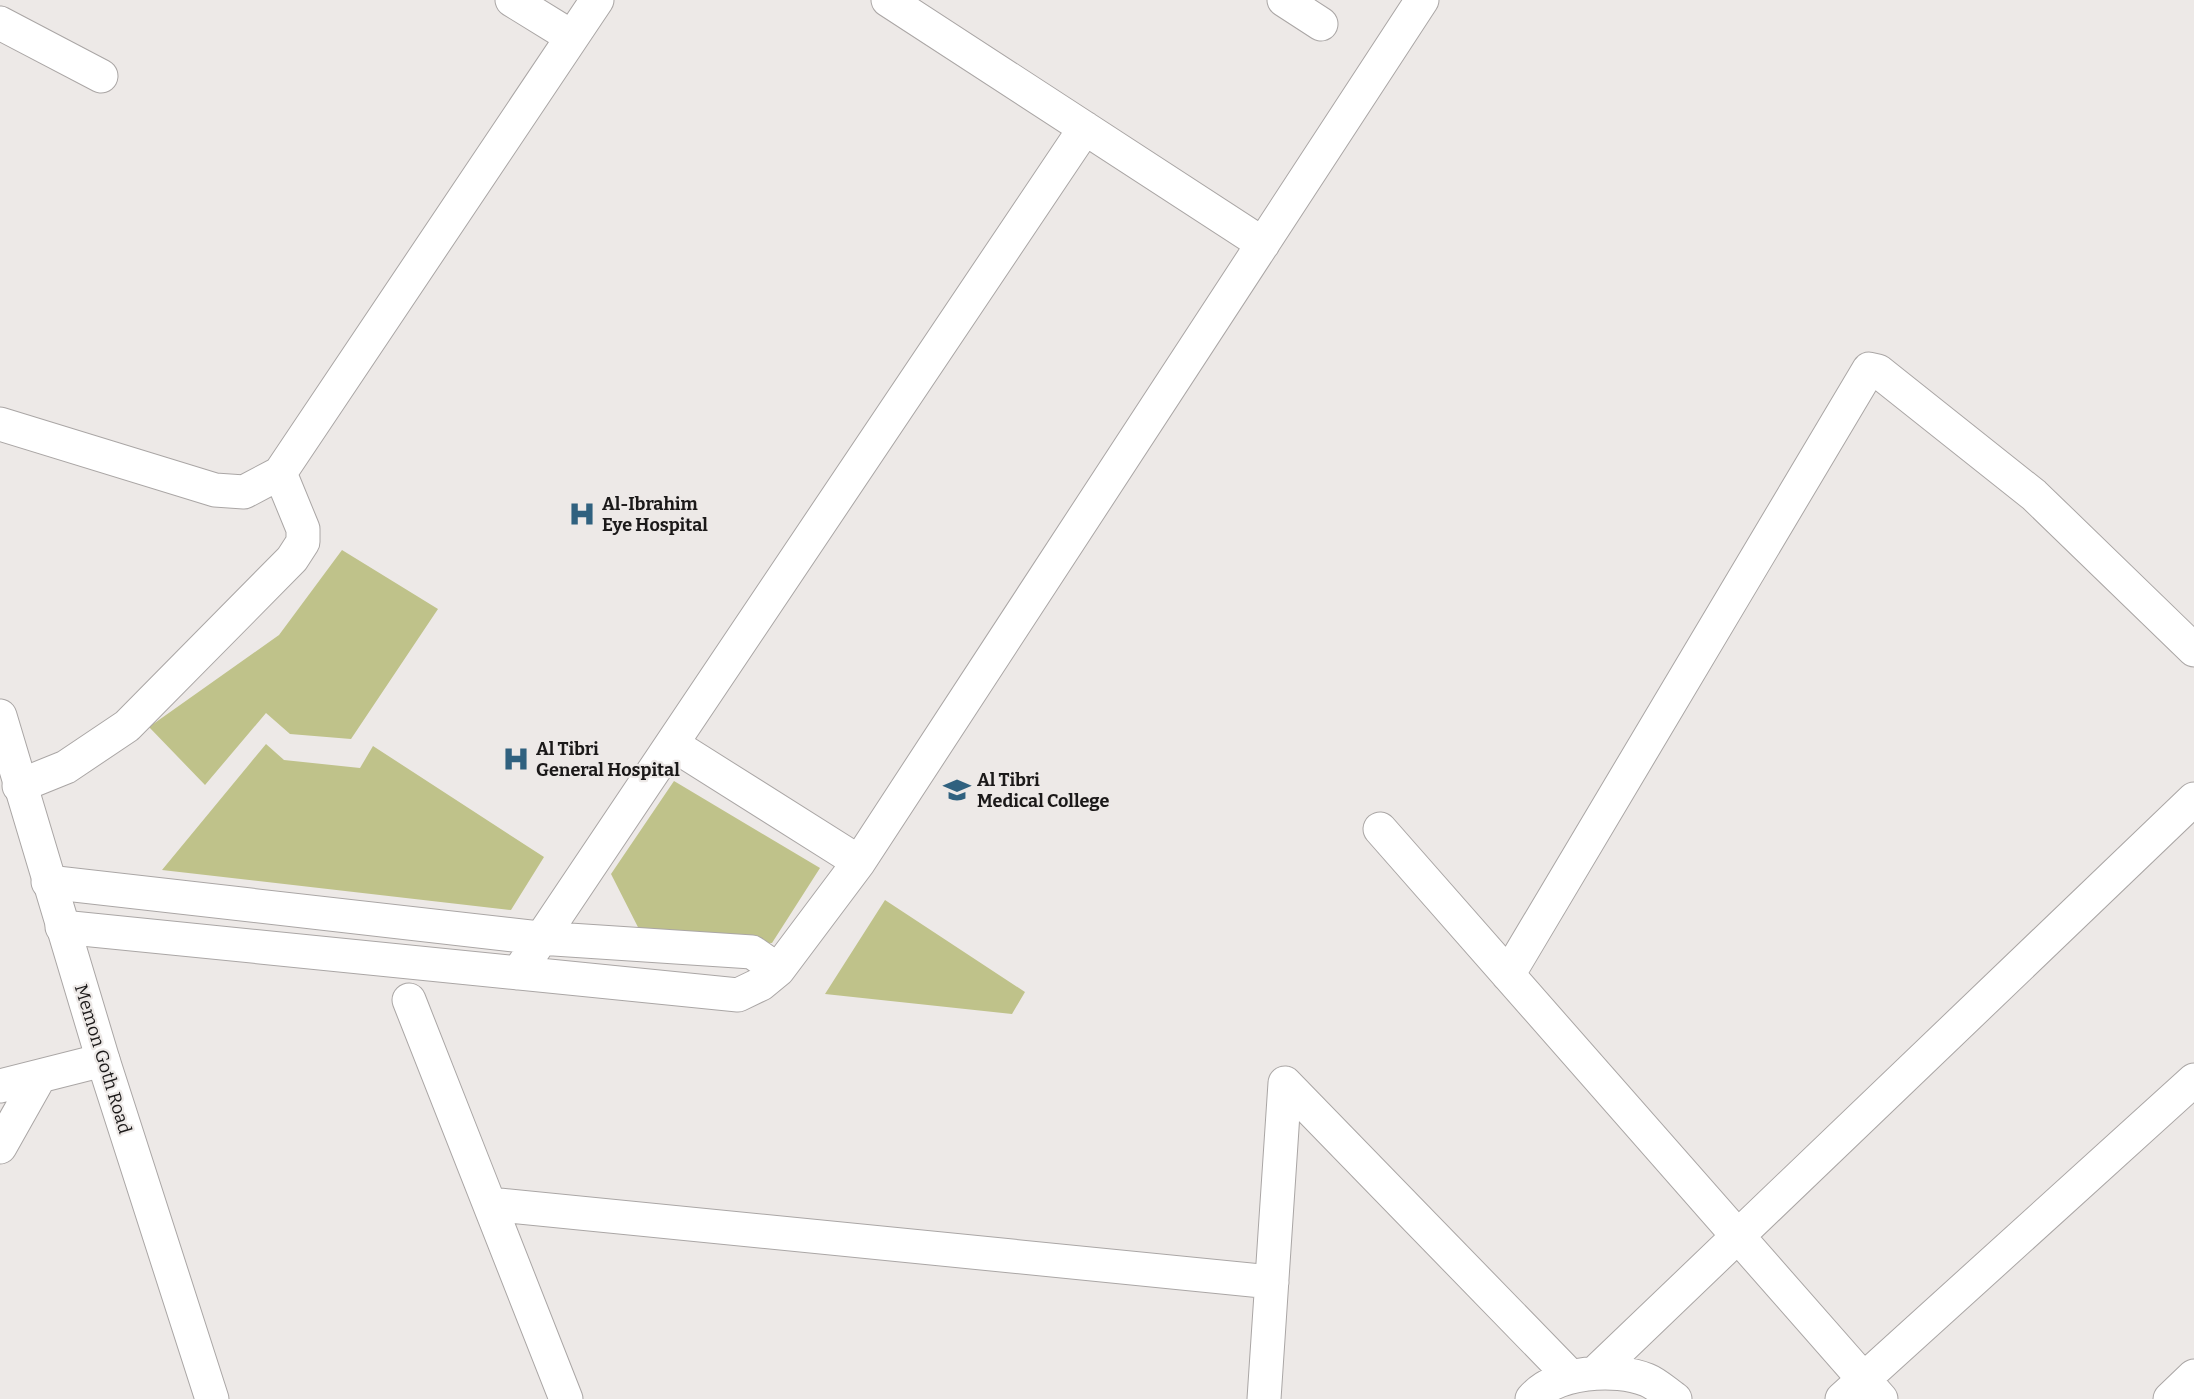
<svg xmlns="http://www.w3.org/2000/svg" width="2194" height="1399" viewBox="0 0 2194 1399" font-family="Bitter,serif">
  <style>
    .green { fill: #bfc28a }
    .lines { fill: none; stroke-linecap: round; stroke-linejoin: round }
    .minor-casing { stroke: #aaa6a5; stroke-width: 35 }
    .major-casing { stroke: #aaa6a5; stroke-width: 35 }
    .minor { stroke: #fff; stroke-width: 33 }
    .major { stroke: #fff; stroke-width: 33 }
    .labels { text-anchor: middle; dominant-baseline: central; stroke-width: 4.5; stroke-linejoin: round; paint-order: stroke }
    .poi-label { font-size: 18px; font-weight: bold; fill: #1b1919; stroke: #ede9e7; text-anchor: start }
    .street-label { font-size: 18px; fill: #1b1919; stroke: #ede9e7 }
  </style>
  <rect width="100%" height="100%" fill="#ede9e7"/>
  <!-- green -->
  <path class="green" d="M342,550L438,609L351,739L290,734L266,713L205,785L149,727L279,635Z
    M266,744L284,760L360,768L373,746L544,857L511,910L162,870Z
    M674,781L820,868L772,943L644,939L611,874Z
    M885,900L1025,992L1012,1014L825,994Z"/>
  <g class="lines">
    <defs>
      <path id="minor" d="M512,0L572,37
        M888,0L1263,244
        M1284,0L1321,24
        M0,23L101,76
        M0,424L215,490L244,492L280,473L597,0
        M672,744L859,862
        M19,786L66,767L127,726L292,559L303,542V529L280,473
        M1380,829L1881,1399
        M48,882L539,938L752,952L778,970
        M62,927L738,995L761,984L778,970L859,862L1422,0
        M518,973L1085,128
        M1508,975L1869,369L1878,371L2034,495L2194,650
        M409,1000L566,1399
        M1285,1083L1570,1376
        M0,1086L103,1060
        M0,1147L40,1076
        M490,1204L1272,1282
        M1595,1373L2194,799
        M1264,1399L1285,1083
        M1532,1399C1556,1371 1615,1367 1647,1380C1657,1384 1666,1393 1675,1399
        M1842,1399L2194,1080
        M2170,1399L2194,1376"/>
      <path id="major" d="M0,716L103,1060L212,1399"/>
    </defs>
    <!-- minor casing -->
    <use href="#minor" class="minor-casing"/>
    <!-- major casing -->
    <use href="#major" class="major-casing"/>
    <!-- minor -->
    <use href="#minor" class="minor"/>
    <!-- major -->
    <use href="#major" class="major"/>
  </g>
  <!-- icons -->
  <defs>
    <symbol id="hospital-bare" viewBox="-9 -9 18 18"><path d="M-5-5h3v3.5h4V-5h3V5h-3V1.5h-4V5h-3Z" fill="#30617f" stroke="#ede9e7" stroke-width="2.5" paint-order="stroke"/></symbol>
    <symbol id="university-bare" viewBox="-9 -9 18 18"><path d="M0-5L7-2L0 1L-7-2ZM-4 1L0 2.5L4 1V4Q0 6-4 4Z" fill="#30617f" stroke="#ede9e7" stroke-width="2.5" paint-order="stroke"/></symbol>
  </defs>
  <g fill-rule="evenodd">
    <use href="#hospital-bare" x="563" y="495" width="38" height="38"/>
    <use href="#hospital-bare" x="497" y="740" width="38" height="38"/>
    <use href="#university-bare" x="938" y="771" width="38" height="38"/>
  </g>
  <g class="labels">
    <!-- poi labels -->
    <g class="poi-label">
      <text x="602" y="504">Al-Ibrahim<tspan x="602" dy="21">Eye Hospital</tspan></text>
      <text x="536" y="749">Al Tibri<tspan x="536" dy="21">General Hospital</tspan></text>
      <text x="977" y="780">Al Tibri<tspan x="977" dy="21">Medical College</tspan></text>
    </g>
    <!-- street labels -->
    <g class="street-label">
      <text transform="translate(103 1059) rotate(73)">Memon Goth Road</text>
    </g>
  </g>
</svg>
